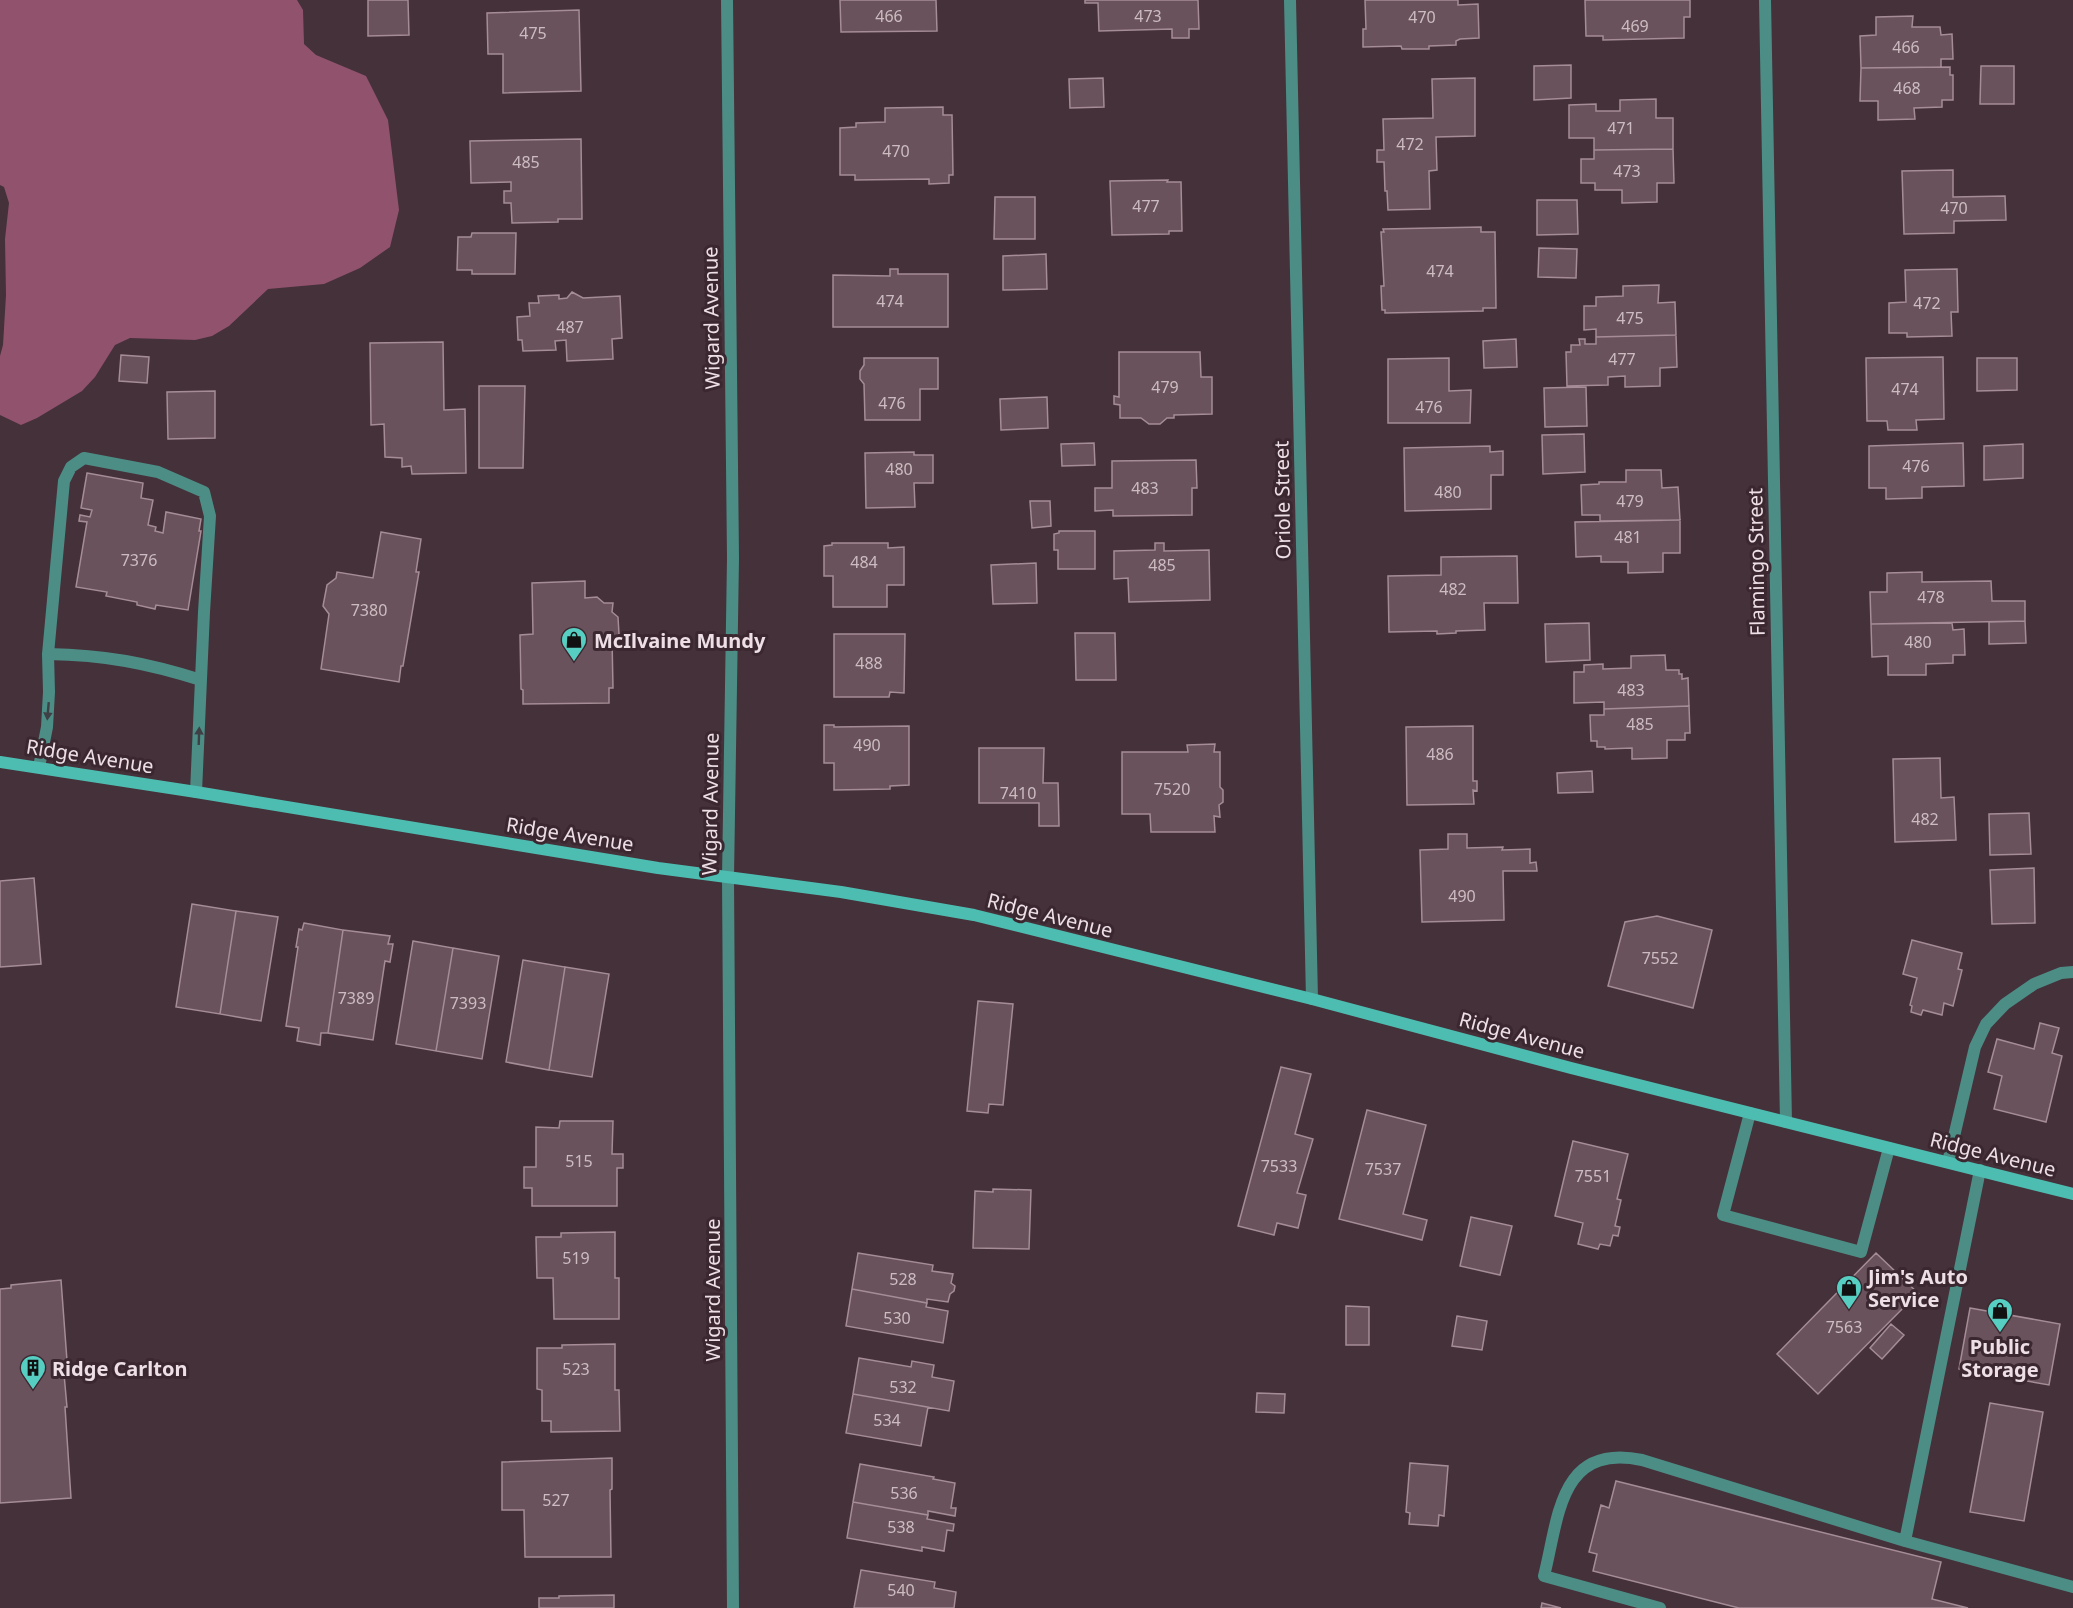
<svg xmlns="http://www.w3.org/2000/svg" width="2073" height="1608" viewBox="0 0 2073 1608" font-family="'Noto Sans',sans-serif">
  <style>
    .forest { fill: #91526e }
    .building { fill: #69525b; stroke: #a58c96; stroke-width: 1.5 }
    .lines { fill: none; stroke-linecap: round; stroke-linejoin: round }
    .service { stroke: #4c8d86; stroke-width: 12 }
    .minor { stroke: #4c8d86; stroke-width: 12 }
    .tertiary { stroke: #4c8d86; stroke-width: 12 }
    .secondary { stroke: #4dbdb1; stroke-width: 12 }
    .oneway { fill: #3f4045 }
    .labels { text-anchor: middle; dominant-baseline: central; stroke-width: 6; stroke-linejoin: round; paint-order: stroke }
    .number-label { font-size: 16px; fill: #ccbcc2 }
    .street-label { font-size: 20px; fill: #eddfe5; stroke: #3b272f }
    .poi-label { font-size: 20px; font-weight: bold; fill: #eddfe5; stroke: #3b272f; text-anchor: start }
  </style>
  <rect width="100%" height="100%" fill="#453139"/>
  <!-- forest -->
  <path class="forest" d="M0,0H297L303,10L304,44L316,55L366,76L388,120L399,210L390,247L360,268L324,284L268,289L229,326L212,336L195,340L130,338L115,345L95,377L82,391L37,418L21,425L0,415V356L3,345L6,295L5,239L9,203L4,187L0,185Z"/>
  <!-- building -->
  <path class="building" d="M368,0H408L409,35L368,36Z
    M840,0H936L937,31L841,32Z
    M1085,0H1198L1199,29H1189V38H1172V29L1099,31L1098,3H1085Z
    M1365,0H1458V5L1478,4L1479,38L1460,39L1456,41V45L1429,46V49H1402L1401,46L1363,47V29H1366Z
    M1585,0H1690V17H1684V38L1603,40V36H1586Z
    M579,10L581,91L503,93V54H488L487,13Z
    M1913,16L1912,27H1940L1941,35L1952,34L1953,59H1941V67L1861,68L1860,36L1876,35V17Z
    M1571,65V98L1534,100V66Z
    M1981,66H2014V104H1980Z
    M1950,67V75H1953V100H1942V107L1914,108L1915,119L1878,120V101H1860L1861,68Z
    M1103,78L1104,107L1070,108L1069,79Z
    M1475,78V136L1436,137L1437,170L1429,171L1430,209L1388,210L1387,191H1385L1384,162H1377V150H1384L1383,119L1433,118L1432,79Z
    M1656,99V118H1673V149L1594,150V138H1569V105L1596,104V111H1620V100Z
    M943,107V115H952L953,175H949V183L929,184V179L855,180V175H840V128L856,127V123L885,122V108Z
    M581,139L582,219H558V222L512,223L511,203H504V191H511V182L471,183L470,141Z
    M1673,149L1674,183H1657V202L1622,203V190H1595V183H1581V159H1594V150Z
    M1953,170V197L2005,196L2006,220L1954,221V233L1904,234L1902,171Z
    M1168,180L1167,182H1181L1182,231H1169V234L1112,235L1110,181Z
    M995,197H1035V239H994Z
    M1537,200H1577L1578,234L1537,235Z
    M1481,227V232H1495L1496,308H1483V311L1385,313V310H1382L1381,286H1384L1381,232H1384L1383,229Z
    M472,233H516L515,274H472V270H457L458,237H471Z
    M1539,248L1577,249L1576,278L1538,277Z
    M1046,254L1047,289L1003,290V256Z
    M890,269H898V274H948V327H833V275L890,276Z
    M1957,269L1958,312H1951L1952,336L1907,337V333H1889V303L1906,302L1905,270Z
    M1659,285L1658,303L1675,302L1676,335L1596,337V329L1584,330V306H1596V297L1623,296V286Z
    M572,292L583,298L620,296L622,338L612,339L613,359L567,361L566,340L555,341L556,350L523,351L522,340H518L517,317L530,316L529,303H539L538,296L559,295V299L567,298Z
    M1676,335L1677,367L1660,368V386L1625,387V376L1608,377V385L1567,386L1566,352H1571V345H1580L1579,339H1585V344H1596V337Z
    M1516,339L1517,367L1484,368L1483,341Z
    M443,342L444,410L465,409L466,473L412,474L411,466L402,467V458L385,457L384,424L371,425L370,343Z
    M1119,352H1200L1201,377H1212V414L1174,415V418H1167L1160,424H1149L1141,418H1120V405L1114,404V396L1119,397Z
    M121,355L149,357L147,383L119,381Z
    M1943,357L1944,419L1916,420L1917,430H1888L1887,421H1867L1866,358Z
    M864,358H938V389H920V420H865L864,384L860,379V371L864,365Z
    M1449,358V391L1471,390L1470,423H1388V359Z
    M1977,358H2017V390L1977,391Z
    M479,386H525L523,468H479Z
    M1586,387L1587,426L1545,427L1544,388Z
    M215,391V438L168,439L167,392Z
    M1047,397L1048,428L1001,430L1000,399Z
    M1584,434L1585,472L1543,474L1542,435Z
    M1094,443L1095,465L1062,466L1061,444Z
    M1963,443L1964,486L1922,487V498L1886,499V488H1869V446Z
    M2023,444V478L1984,480V446Z
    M1490,446V452L1503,451V475H1491V509L1405,511L1404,448Z
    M914,452V455H933V483H914L915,507L866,508L865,453Z
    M1196,460L1197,488H1192V515L1113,516V510L1095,511V488H1112V461Z
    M1626,470H1661L1662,488L1678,487L1680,520L1600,521V515H1582L1581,485L1599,484V482H1626Z
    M87,473L143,483L141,498L153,500L148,525L156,527L155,531L163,533L166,512L201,519L199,531H201L188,610L156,605L155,609L137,605V602L106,596L107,592L76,587L87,522L79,521L80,515L90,517L92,510L81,508Z
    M1030,501H1050L1051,526L1032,528Z
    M1680,520V553H1663V572L1628,573V562H1601V556L1576,557L1575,522Z
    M1059,531H1095V569H1058V550H1054V534L1059,533Z
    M381,532L421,539L416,572H419L403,666H401L399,682L321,669L329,614L323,606L327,585L336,578L337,572L373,578Z
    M832,543H888V548L904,547V585H887V607H833V576H824V546L832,545Z
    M1155,543H1164V551L1209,550L1210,600L1129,602L1128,578L1114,579V551L1155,550Z
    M1517,556L1518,603H1484L1485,630L1456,631V633L1437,634V631L1389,632L1388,576L1441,575V557Z
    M1036,563L1037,603L993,604L991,565Z
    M1922,572V582L1991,581L1992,601H2025V621L1871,624L1870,592H1887V573Z
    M585,581V598L597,597L604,603H613L612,612L618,617L619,634L612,639L613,688H609V703L523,704V690L521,689L520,635L533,634L532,583Z
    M2025,621L2026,643L1989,644V622Z
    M1589,623L1590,660L1546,662L1545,624Z
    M1952,623L1953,630L1964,629L1965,655H1953V663L1926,664V675H1888V656L1872,657L1871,624Z
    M1075,633H1115L1116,680H1076Z
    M834,634H905L904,693L890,692L889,697H834Z
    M1665,655L1666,670H1679V674H1682V679L1688,678L1689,706L1604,709V702L1574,703V672H1584V665L1603,664V669L1631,668V656Z
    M1689,706L1690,733H1685V740H1667V758L1632,759V748L1605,749V747H1597V741H1591L1590,715H1604V709Z
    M824,725H834V727L909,726V785L890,786V789L834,790V763H824Z
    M1473,726V781H1477V791L1473,790L1474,804L1407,805L1406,727Z
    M1215,744L1214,752H1220V787L1223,790V802L1219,805L1220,817L1214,816L1215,832H1151L1150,814H1122V752H1188L1187,745Z
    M979,748H1044L1043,783H1058L1059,826H1039V803H979Z
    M1940,758L1941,798L1954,797L1956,840L1895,842L1893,759Z
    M1592,771L1593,792L1558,793L1557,773Z
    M2029,813L2031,854L1990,855L1989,814Z
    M1448,834H1467V848L1503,847L1502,850L1530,849V863L1536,862L1537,871H1503L1504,920L1422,922L1420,850L1448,849Z
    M2034,868L2035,923L1992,924L1990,870Z
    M34,878L41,964L0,967V881Z
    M192,904L236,911L220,1014L176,1007Z
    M236,911L278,917L261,1021L220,1014Z
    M1657,916L1712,930L1693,1008L1608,986L1625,922Z
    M304,923L343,930L328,1033H321L320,1045L297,1041L299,1028L286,1026L298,947H296L299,929L302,930Z
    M343,930L390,936L388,944H393L390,962L385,961L373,1040L328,1033Z
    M1912,940L1962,953L1958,969L1962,970L1953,1006L1944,1003L1942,1015L1923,1010L1921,1015L1911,1012L1912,1006L1910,1005L1917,978L1903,974Z
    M413,941L453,948L436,1051L396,1044Z
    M453,948L499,956L482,1059L436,1051Z
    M523,960L565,967L549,1070L506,1062Z
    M565,967L609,974L592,1077L549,1070Z
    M978,1001L1013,1004L1003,1105L989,1104L988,1113L967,1111Z
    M2040,1023L2059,1028L2052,1053L2062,1056L2046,1122L1994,1109L2002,1076L1988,1072L1997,1039L2034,1049Z
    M1281,1067L1311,1074L1295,1134L1313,1139L1297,1193L1306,1195L1298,1228L1277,1223L1274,1235L1238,1226Z
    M1367,1110L1426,1125L1403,1214L1427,1220L1422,1240L1339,1219Z
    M560,1121H613L612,1154H623V1168H617V1206H532V1188H524V1167H536V1127L559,1128Z
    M1573,1141L1628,1154L1617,1199L1621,1200L1615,1226L1620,1227L1618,1236L1613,1235L1610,1246L1600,1244L1598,1249L1578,1244L1583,1223L1555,1216Z
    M993,1189L1031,1190L1029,1249L973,1248L975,1191L993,1192Z
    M1471,1217L1512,1226L1500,1275L1460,1266Z
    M615,1232V1278H619V1319H554L553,1278H537L536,1237H561V1233Z
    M858,1253L933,1265L932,1271L953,1274L951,1283L955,1286L954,1291L950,1294L948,1302L927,1299V1303L852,1289Z
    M1876,1253L1921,1296L1916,1301L1913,1298L1818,1394L1777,1354Z
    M61,1280L68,1374H64L67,1407H65L71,1498L0,1503V1289L11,1288V1285Z
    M852,1289L927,1303L926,1307L948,1311L943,1343L846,1326Z
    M1346,1306L1369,1307V1345H1346Z
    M1970,1308L2060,1324L2049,1385L1959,1369Z
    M1457,1316L1487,1321L1482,1350L1452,1346Z
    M1891,1324L1904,1335L1882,1359L1870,1348Z
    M615,1344V1390H619L620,1431L551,1432V1421H542V1390L537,1389V1348H562V1345Z
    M859,1358L911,1367L912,1361L934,1365L932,1377L954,1381L949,1411L853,1394Z
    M1257,1393L1285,1394L1284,1413L1256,1412Z
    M853,1394L928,1407L921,1446L846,1433Z
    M1990,1403L2043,1412L2024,1521L1970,1512Z
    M612,1458V1489L610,1490L611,1557H525L524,1510H502V1462Z
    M1410,1463L1448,1466L1444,1516L1439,1515L1438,1526L1409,1524L1410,1513L1406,1512Z
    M860,1464L934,1477L933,1479L955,1483L951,1508H956L955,1516L928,1511V1515L853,1502Z
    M1616,1481L1941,1562L1932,1599L1968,1608H1739L1593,1571L1597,1554L1589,1552L1601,1505L1609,1508Z
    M853,1502L928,1515L927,1519L954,1524L953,1531L947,1530L944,1551L922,1547V1551L847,1538Z
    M861,1570L935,1582L934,1588L956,1592L954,1608H854Z
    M614,1595V1608H539V1598H559V1596Z
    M1542,1603L1561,1608H1541Z"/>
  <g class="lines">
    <!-- service -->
    <path class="service" d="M48,654C105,655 147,663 201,680
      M39,767L47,727L49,692L48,654L64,481L71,467L84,458L158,472L204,492L210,516L204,612L196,792
      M1750,1113L1723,1215L1861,1252L1889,1148
      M1948,1162L1975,1047L1986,1024L2005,1004L2034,984L2061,973L2073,972
      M1905,1541L1980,1170
      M1660,1608L1544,1576C1559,1517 1559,1443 1642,1460L1905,1541L2073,1587"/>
    <!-- minor -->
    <path class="minor" d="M727,0L733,558L728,878
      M1290,0L1312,999
      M1765,0L1786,1122"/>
    <!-- tertiary -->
    <path class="tertiary" d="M728,878L733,1608"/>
    <!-- secondary -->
    <path class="secondary" d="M0,762L196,792L658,868L841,892L974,915L1312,999L1571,1068L2073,1194"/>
  </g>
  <!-- one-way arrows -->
  <defs><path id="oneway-solid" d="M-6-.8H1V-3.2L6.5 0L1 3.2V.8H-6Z" transform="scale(1.5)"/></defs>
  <g class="oneway">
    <use href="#oneway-solid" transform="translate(48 711) rotate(95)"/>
    <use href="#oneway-solid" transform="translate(199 736) rotate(-88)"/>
  </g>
  <!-- icons -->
  <defs>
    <symbol id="shop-pin" viewBox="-11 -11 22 30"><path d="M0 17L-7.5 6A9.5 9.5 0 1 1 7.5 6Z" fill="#57cec2" stroke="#3b272f"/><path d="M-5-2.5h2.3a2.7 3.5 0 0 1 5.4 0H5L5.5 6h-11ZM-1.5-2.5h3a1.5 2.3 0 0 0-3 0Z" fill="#111"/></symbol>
    <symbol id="building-pin" viewBox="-11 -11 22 30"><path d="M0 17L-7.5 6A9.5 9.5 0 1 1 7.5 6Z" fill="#57cec2" stroke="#3b272f"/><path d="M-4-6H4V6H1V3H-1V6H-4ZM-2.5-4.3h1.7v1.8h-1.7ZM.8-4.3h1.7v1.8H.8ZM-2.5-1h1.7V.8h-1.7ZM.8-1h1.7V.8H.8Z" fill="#111"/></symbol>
  </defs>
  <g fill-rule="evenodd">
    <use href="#shop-pin" x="559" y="625" width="30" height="40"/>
    <use href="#shop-pin" x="1834" y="1273" width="30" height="40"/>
    <use href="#shop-pin" x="1985" y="1296" width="30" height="40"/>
    <use href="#building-pin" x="18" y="1353" width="30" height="40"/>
  </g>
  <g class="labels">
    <!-- number labels -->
    <g class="number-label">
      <text x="889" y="16">466</text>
      <text x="1148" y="16">473</text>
      <text x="1422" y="17">470</text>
      <text x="1635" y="26">469</text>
      <text x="533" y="33">475</text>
      <text x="1906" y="47">466</text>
      <text x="1907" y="88">468</text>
      <text x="1621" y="128">471</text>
      <text x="1410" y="144">472</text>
      <text x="896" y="151">470</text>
      <text x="526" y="162">485</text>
      <text x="1627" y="171">473</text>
      <text x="1146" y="206">477</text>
      <text x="1954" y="208">470</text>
      <text x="1440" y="271">474</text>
      <text x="890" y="301">474</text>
      <text x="1927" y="303">472</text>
      <text x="1630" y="318">475</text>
      <text x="570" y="327">487</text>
      <text x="1622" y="359">477</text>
      <text x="1165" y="387">479</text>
      <text x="1905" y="389">474</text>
      <text x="892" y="403">476</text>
      <text x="1429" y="407">476</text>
      <text x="1916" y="466">476</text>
      <text x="899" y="469">480</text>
      <text x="1145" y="488">483</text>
      <text x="1448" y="492">480</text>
      <text x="1630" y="501">479</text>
      <text x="1628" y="537">481</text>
      <text x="139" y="560">7376</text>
      <text x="864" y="562">484</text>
      <text x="1162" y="565">485</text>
      <text x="1453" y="589">482</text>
      <text x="1931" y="597">478</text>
      <text x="369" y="610">7380</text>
      <text x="1918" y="642">480</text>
      <text x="869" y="663">488</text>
      <text x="1631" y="690">483</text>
      <text x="1640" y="724">485</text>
      <text x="867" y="745">490</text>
      <text x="1440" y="754">486</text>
      <text x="1172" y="789">7520</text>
      <text x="1018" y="793">7410</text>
      <text x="1925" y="819">482</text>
      <text x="1462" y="896">490</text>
      <text x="1660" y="958">7552</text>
      <text x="356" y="998">7389</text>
      <text x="468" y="1003">7393</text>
      <text x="579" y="1161">515</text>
      <text x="1279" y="1166">7533</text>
      <text x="1383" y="1169">7537</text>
      <text x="1593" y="1176">7551</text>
      <text x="576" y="1258">519</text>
      <text x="903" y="1279">528</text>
      <text x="897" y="1318">530</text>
      <text x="1844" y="1327">7563</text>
      <text x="576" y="1369">523</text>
      <text x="903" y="1387">532</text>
      <text x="887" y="1420">534</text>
      <text x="904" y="1493">536</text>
      <text x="556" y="1500">527</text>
      <text x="901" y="1527">538</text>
      <text x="901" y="1590">540</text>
    </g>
    <!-- street labels -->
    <g class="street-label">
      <text transform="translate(711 318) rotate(-91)">Wigard Avenue</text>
      <text transform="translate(1282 500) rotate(-91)">Oriole Street</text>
      <text transform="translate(1756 562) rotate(-91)">Flamingo Street</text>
      <text transform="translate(90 756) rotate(9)">Ridge Avenue</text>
      <text transform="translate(710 804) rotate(-89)">Wigard Avenue</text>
      <text transform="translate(570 834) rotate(9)">Ridge Avenue</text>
      <text transform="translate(1050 915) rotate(14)">Ridge Avenue</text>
      <text transform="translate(1522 1035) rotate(15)">Ridge Avenue</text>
      <text transform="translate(1993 1154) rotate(14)">Ridge Avenue</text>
      <text transform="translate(712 1290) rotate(-90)">Wigard Avenue</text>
    </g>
    <!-- poi labels -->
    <g class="poi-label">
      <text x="594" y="640">McIlvaine Mundy</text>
      <text x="1868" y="1276">Jim's Auto<tspan x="1868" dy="23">Service</tspan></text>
      <text x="2000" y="1346" text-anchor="middle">Public<tspan x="2000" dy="23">Storage</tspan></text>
      <text x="52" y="1368">Ridge Carlton</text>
    </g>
  </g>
</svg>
